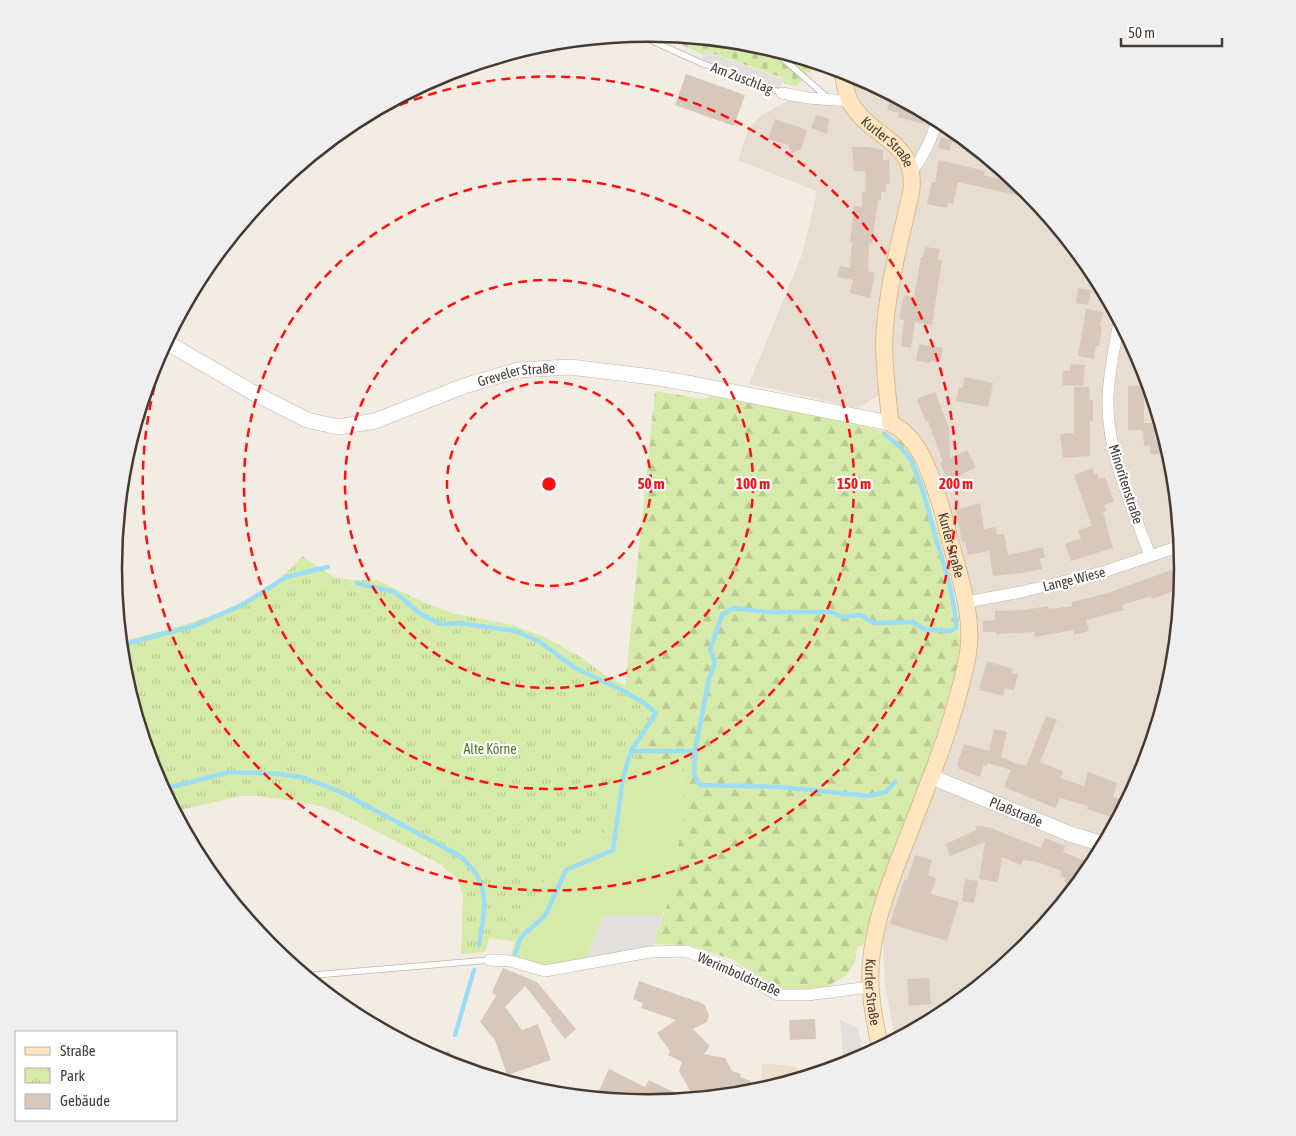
<svg xmlns="http://www.w3.org/2000/svg" width="1296" height="1136" viewBox="0 0 1296 1136" font-family="'Asap Condensed',sans-serif">
  <style>
    .residential { fill: #e7ddd1 }
    .education { fill: #eddfcc }
    .forest { fill: url(#forest-firs) }
    .cemetery { fill: url(#cemetery-stones) }
    .park { fill: url(#park-tufts) }
    .garden { fill: #d6eaa9 }
    .parking { fill: #e3dfdc }
    .lines { fill: none; stroke-linecap: round; stroke-linejoin: round }
    .stream { stroke: #9bddf4; stroke-width: 4.5 }
    .building { fill: #d8c8bb }
    .service-casing { stroke: #c1b5a8; stroke-width: 7 }
    .minor-casing { stroke: #c1b5a8; stroke-width: 12 }
    .tertiary-casing { stroke: #c1b5a8; stroke-width: 16 }
    .secondary-casing { stroke: #d9bb92; stroke-width: 18 }
    .service { stroke: #fff; stroke-width: 5.5 }
    .minor { stroke: #fff; stroke-width: 11 }
    .tertiary { stroke: #fff; stroke-width: 15 }
    .secondary { stroke: #ffe6c1; stroke-width: 16 }
    .ring { fill: none; stroke: #ff0e0e; stroke-width: 2.5; stroke-dasharray: 9 6 }
    .labels { text-anchor: middle; dominant-baseline: central; stroke-width: 4.5; stroke-linejoin: round; paint-order: stroke }
    .street-label { font-size: 14px; fill: #453b33; stroke: #fff }
    .park-label { font-size: 14px; fill: #517924; stroke: #fff }
    .rim { fill: none; stroke: #453b33; stroke-width: 2.5 }
    .centre { fill: #ff0e0e; stroke: #fff; stroke-width: 2.5 }
    .ring-label { font-size: 15px; text-anchor: middle; font-weight: bold; fill: #ff0e0e; stroke: #fff; stroke-width: 4.5; stroke-linejoin: round; paint-order: stroke }
  </style>
  <defs>
    <pattern id="forest-firs" width="22" height="20" patternUnits="userSpaceOnUse" patternTransform="scale(1.25)"><rect width="22" height="20" fill="#d6eaa9"/><path d="M5 1l3.5 6h-7zM16 11l3.5 6h-7z" fill="#b9ca92"/></pattern>
    <pattern id="cemetery-stones" width="16" height="16" patternUnits="userSpaceOnUse" patternTransform="scale(1.25)"><rect width="16" height="16" fill="#d6eaa9"/><path d="M2 7V4a2 2 0 0 1 4 0v3zM10 15v-3a2 2 0 0 1 4 0v3z" fill="#b9ca92"/></pattern>
    <pattern id="park-tufts" width="24" height="20" patternUnits="userSpaceOnUse" patternTransform="scale(1.25)"><rect width="24" height="20" fill="#d6eaa9"/><path d="M3 7l-1-3M5 7V3M7 7l1-3M15 17l-1-3M17 17v-4M19 17l1-3" fill="none" stroke="#b9ca92"/></pattern>
  </defs>
  <rect width="100%" height="100%" fill="#f3ece3"/>
  <!-- residential -->
  <path class="residential" d="M844,72L853,75L945,124L1026,190L1092,271L1142,364L1172,464L1182,568L1172,673L1141,773L1092,865L1026,946L945,1012L895,1039L885,985L882,923L971,645L934,483L891,422L887,328L913,164L863,115Z
    M789,100H839L909,167L884,392L858,408L749,384L803,252L817,191L738,160L748,131L754,122L760,116Z"/>
  <!-- education -->
  <path class="education" d="M761,1064L787,1065L796,1067L804,1076L762,1089Z"/>
  <!-- forest -->
  <path class="forest" d="M655,391L702,399L712,396L859,425L886,432L903,443L914,460L925,488L939,536L959,618L960,641L956,671L927,767L876,895L863,946H858L854,964L845,976L828,986L805,990L777,988L733,960L689,945L655,944L656,934L667,905L683,819V788L682,765L612,760L624,696Z"/>
  <!-- cemetery -->
  <path class="cemetery" d="M661,35L753,44L817,64L796,87L782,82L783,78L706,51L704,55Z"/>
  <!-- park -->
  <path class="park" d="M302,556L334,577L353,580H377L425,603L452,613L512,625L542,636L579,656L605,675L628,687L654,698L659,705C660,717 657,726 647,733L634,770L628,814L536,939L511,941L489,938L485,952L461,954L463,898L458,879L440,864L357,821L335,811L315,805L295,801L257,796H241L175,811L154,772L124,672L121,641C183,627 260,607 302,556Z"/>
  <!-- garden -->
  <path class="garden" d="M612,760L681,765L683,788V819L667,905L662,915L604,916L584,964L545,971L510,961L515,940L538,891L558,859L605,832Z"/>
  <!-- parking -->
  <path class="parking" d="M705,51L783,79L780,88L702,61Z
    M662,915L656,934L654,952L584,964L604,916Z
    M840,1020L858,1028L862,1048V1056L844,1064Z"/>
  <g class="lines">
    <!-- stream -->
    <path class="stream" d="M885,435C894,441 904,449 910,459C922,483 929,512 936,539C945,568 955,597 956,628L950,631L924,629L913,622L874,623L861,615L842,617L831,612H766L734,608L722,615L710,650L715,662L709,679L695,751L694,774L700,785L781,787L868,796L886,792L895,782
      M357,583L394,592L421,614L440,624L459,623L516,631L540,642L575,668L616,687L644,703L656,713L631,751L623,778L613,850L566,870L545,916L521,937L515,954
      M121,645L194,626L242,605L286,577L328,567
      M631,751H695
      M163,789L230,772L280,774L305,778L341,792L460,856C492,884 485,906 479,945
      M455,1035L474,970
      M445,1062L448,1053"/>
  </g>
  <!-- building -->
  <path class="building" d="M686,74L745,95L734,126L675,105Z
    M891,95L926,114L923,124L898,117L899,113L887,110Z
    M816,115L829,119L827,134L811,128Z
    M775,119L807,130L801,149L792,153L788,145L768,139Z
    M941,137L952,140L950,151L938,148Z
    M852,147H868L883,150V160H889L890,184H886V192H881V200H878L872,244L869,243L868,271L875,273L870,298L850,293L853,280L837,277L840,266L850,268L852,242H850L854,206L862,207V192H866L865,171H854Z
    M939,160L985,171L984,175L1016,183L1022,187L1020,196L958,182L953,204L948,203L947,208L927,204L932,182L935,183Z
    M925,247L940,249L938,259L942,260L932,325L915,322L911,348L901,346L904,320L899,319L904,295L914,297L921,257H923Z
    M1078,288L1091,290L1088,305L1076,303Z
    M1086,309L1103,312L1100,326H1102L1099,346H1096L1094,359L1078,356Z
    M919,344L943,348L940,363L931,361V363L916,361Z
    M1071,364L1085,365L1083,386L1062,385L1063,371H1070Z
    M965,377L993,383L988,407L956,401L959,388L963,387Z
    M1128,386H1144V423H1155V439H1162V454H1150V445L1144,446L1143,430H1128Z
    M1074,387H1089L1090,400H1093V421H1090V456L1063,458L1060,434L1074,433Z
    M935,392L949,428L950,458L967,450L976,467L948,481L940,463L943,462L928,421L926,422L917,399Z
    M1093,468L1094,475L1097,473L1099,479L1105,477L1114,502L1104,505L1106,511L1103,512L1113,548L1071,561L1065,543L1081,539L1078,530L1092,526L1074,475Z
    M980,503L984,529L996,527L997,535L1004,534L1008,555L1043,547L1045,557L1040,559L1042,569L1021,573L993,576L989,551L968,555L965,542H962L956,510Z
    M1182,566L1180,589L1152,599L1151,596L1122,605L1124,610L1086,620L1089,631L1074,635L1073,630L1035,637L1034,632L996,634V632H983V621L995,620V611L1025,610L1048,606L1049,609L1072,606V602L1108,593Z
    M987,661L1013,669L1012,673L1018,674L1014,691L1005,688L1003,696L979,690Z
    M1046,716L1057,720L1040,762L1063,771L1060,778L1084,786L1088,772L1117,783L1113,797L1121,799L1115,818L1087,809L1088,806L1060,798L1055,808L1004,787L1011,770L988,763L987,766L983,765L980,777L959,769L957,765L964,744L989,751L994,729L1007,732L1001,757L1019,765L1020,764L1026,766Z
    M976,826L988,827L1041,848L1045,838L1065,846L1063,852L1085,861L1077,884L1074,887L1064,882L1065,878L1060,876L1062,871L1037,862L1023,860L1021,865L1002,857L998,882L979,879L985,842L950,856L946,844L976,830Z
    M915,855L932,860L928,875L936,878L931,894L959,902L947,941L890,924L904,880H907Z
    M965,879L978,881L974,903L962,901Z
    M503,968L537,982L576,1029L565,1039L550,1020H552L525,986L505,1007L522,1030L538,1024L551,1060L507,1075L495,1040L480,1022L496,996L492,992Z
    M929,978L931,1004L909,1006L907,979Z
    M639,981L704,1004L709,1015L707,1022L693,1029L710,1046L704,1054L725,1058L732,1071L741,1074L740,1077L751,1081L747,1092L694,1098L679,1071L682,1062L668,1055L670,1051L657,1033L676,1020L641,1008L643,1003L633,999Z
    M815,1019L816,1039L790,1040L789,1020Z
    M609,1069L645,1087L649,1080L686,1098L648,1102L629,1093L626,1100L596,1097Z"/>
  <g class="lines">
    <defs>
      <path id="service" d="M639,35L701,63L782,93
        M773,50L828,98
        M311,979L314,975L490,960"/>
      <path id="minor" d="M782,93L808,98L850,101
        M912,171C925,155 932,139 937,120
        M1119,321C1115,346 1109,372 1108,397C1106,452 1132,506 1150,556
        M966,602L1021,592L1106,571L1180,546
        M490,960L510,961L545,971L650,952L686,951L730,968L778,995H807L870,987"/>
      <g id="tertiary">
        <path id="s1" d="M166,342L252,392L307,420L338,427L375,421L464,386L518,370L570,367L652,377L693,384L890,423"/>
        <path id="s2" d="M932,777L1070,834L1103,844"/>
      </g>
      <g id="secondary">
        <path id="s3" d="M843,72C844,81 846,93 850,102C871,139 919,141 911,193C901,237 889,281 885,326C882,358 888,391 890,423C920,437 930,473 940,503C946,523 950,542 956,562C963,589 971,615 969,643C968,662 962,681 957,699C945,744 927,787 910,831C894,872 875,916 871,961C868,990 874,1018 880,1047"/>
      </g>
    </defs>
    <!-- service casing -->
    <use href="#service" class="service-casing"/>
    <!-- minor casing -->
    <use href="#minor" class="minor-casing"/>
    <!-- tertiary casing -->
    <use href="#tertiary" class="tertiary-casing"/>
    <!-- secondary casing -->
    <use href="#secondary" class="secondary-casing"/>
    <!-- service -->
    <use href="#service" class="service"/>
    <!-- minor -->
    <use href="#minor" class="minor"/>
    <!-- tertiary -->
    <use href="#tertiary" class="tertiary"/>
    <!-- secondary -->
    <use href="#secondary" class="secondary"/>
  </g>
  <!-- distance rings -->
  <g class="ring">
    <circle cx="549" cy="484" r="102"/>
    <circle cx="549" cy="484" r="204"/>
    <circle cx="549" cy="484" r="305"/>
    <path d="M333 139A407 407 0 1 1 172 332"/>
  </g>
  <g class="labels">
    <!-- street labels -->
    <g class="street-label">
      <text transform="translate(742 78) rotate(21)">Am Zuschlag</text>
      <text stroke="none"><textPath href="#s3" startOffset="86">Kurler Straße</textPath></text>
      <text stroke="none"><textPath href="#s1" startOffset="380">Greveler Straße</textPath></text>
      <text transform="translate(1126 484) rotate(72)">Minoritenstraße</text>
      <text stroke="none"><textPath href="#s3" startOffset="520">Kurler Straße</textPath></text>
      <text transform="translate(1074 579) rotate(-14)">Lange Wiese</text>
      <text stroke="none"><textPath href="#s2" startOffset="91">Plaßstraße</textPath></text>
      <text transform="translate(739 974) rotate(24)">Werimboldstraße</text>
      <text stroke="none"><textPath href="#s3" startOffset="985">Kurler Straße</textPath></text>
    </g>
    <!-- park labels -->
    <g class="park-label">
      <text x="490" y="749">Alte Körne</text>
    </g>
  </g>
  <!-- crop -->
  <path d="M0 0H1296V1136H0ZM122 568a526 526 0 1 1 1052 0a526 526 0 1 1-1052 0Z" fill="#f0efef" fill-rule="evenodd"/>
  <path class="rim" d="M122 568a526 526 0 1 1 1052 0a526 526 0 1 1-1052 0Z"/>
  <circle cx="549" cy="484" r="8" class="centre"/>
  <g class="ring-label">
    <text x="651" y="489">50 m</text>
    <text x="753" y="489">100 m</text>
    <text x="854" y="489">150 m</text>
    <text x="956" y="489">200 m</text>
  </g>
  <!-- legend -->
  <rect x="15" y="1031" width="162" height="90" fill="#ffffff" stroke="#b5b1ad"/>
  <rect x="25" y="1047" width="25" height="8" fill="#ffe6c1" stroke="#b5b1ad"/>
  <text x="60" y="1056" font-size="15" fill="#453b33">Straße</text>
  <rect x="25" y="1068" width="25" height="15" fill="url(#park-tufts)" stroke="#b5b1ad"/>
  <text x="60" y="1081" font-size="15" fill="#453b33">Park</text>
  <rect x="25" y="1094" width="25" height="15" fill="#d8c8bb" stroke="#b5b1ad"/>
  <text x="60" y="1106" font-size="15" fill="#453b33">Gebäude</text>
  <!-- scale -->
  <path d="M1121 38v8h101v-8" fill="none" stroke="#453b33" stroke-width="2.5"/>
  <text x="1128" y="38" font-size="15" fill="#453b33" stroke="#ffffff" stroke-width="4" paint-order="stroke">50 m</text>
</svg>
